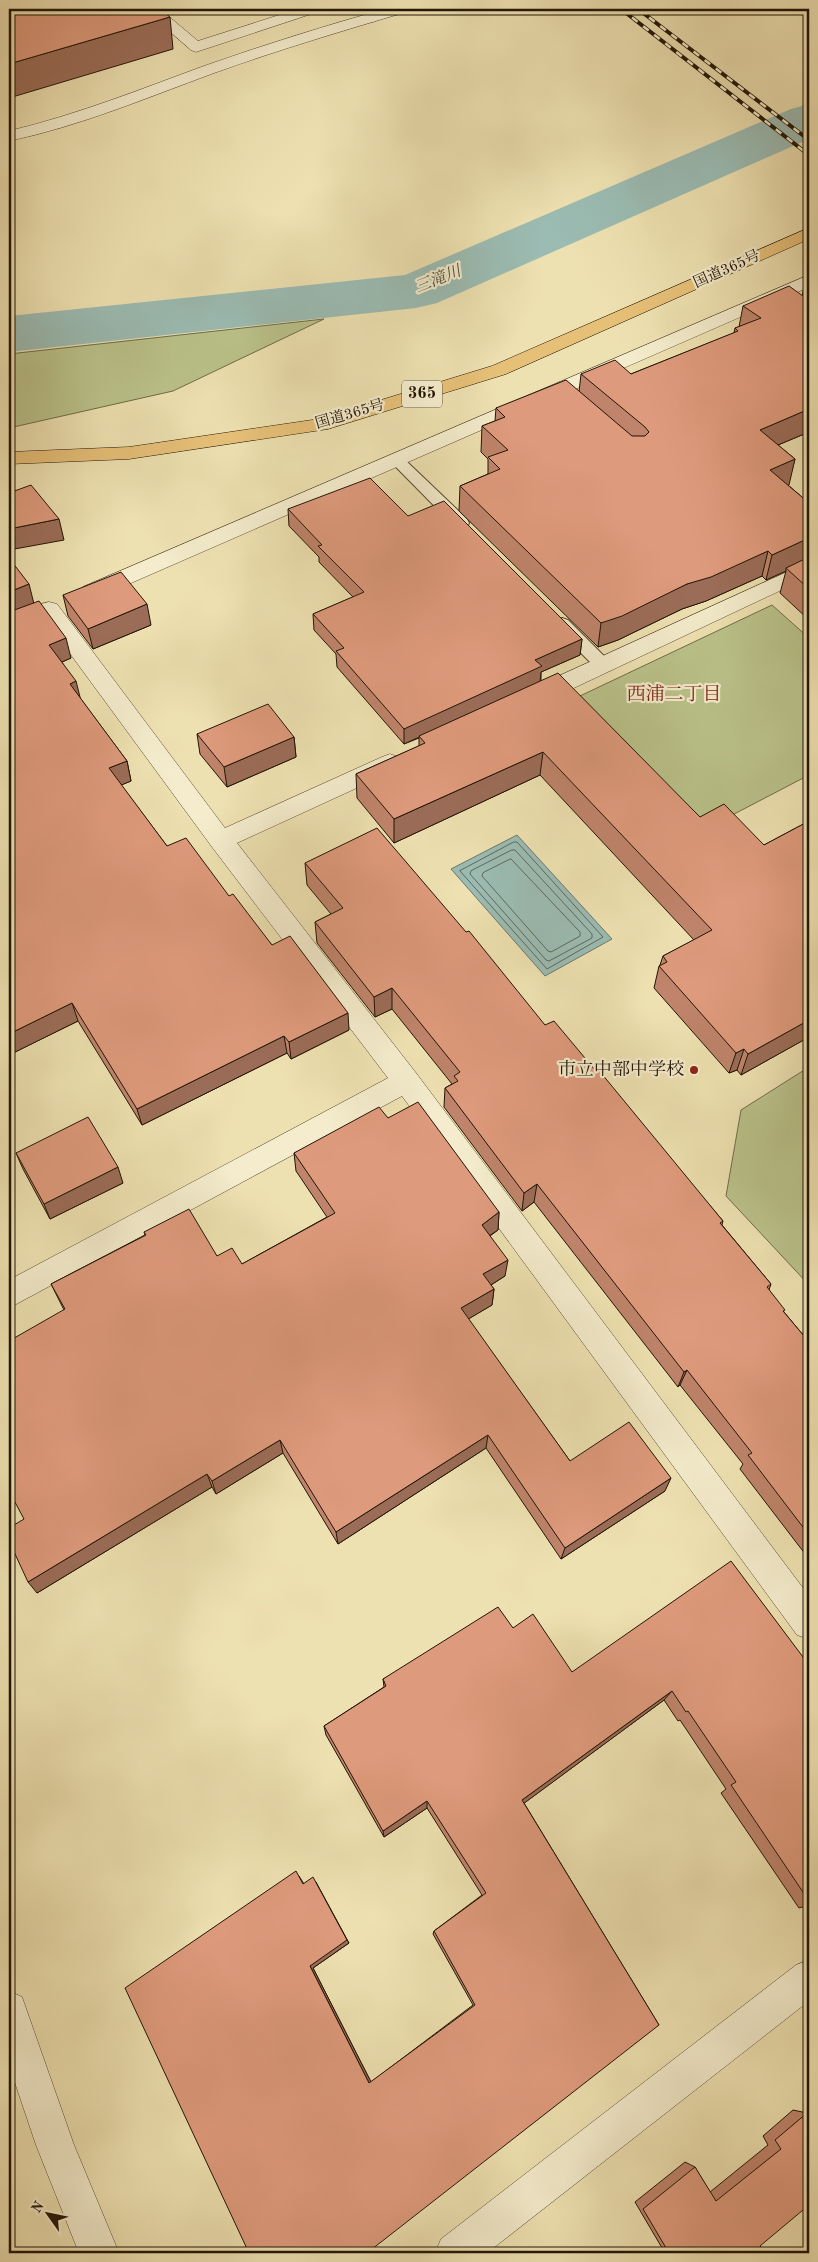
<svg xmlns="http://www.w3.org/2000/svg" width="818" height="2262" viewBox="0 0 818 2262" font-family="'Old Standard TT','Noto Serif JP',serif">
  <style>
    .green { fill: #bac28a; stroke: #6e6c48 }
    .water { fill: #9bbcb3; stroke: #6a796d }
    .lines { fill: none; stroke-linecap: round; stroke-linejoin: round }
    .shore { stroke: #5e685c; stroke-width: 1 }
    .river { fill: #9bbcb3; fill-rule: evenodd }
    .service-casing { stroke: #544830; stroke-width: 2 }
    .minor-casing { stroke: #544830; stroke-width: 1 }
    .tertiary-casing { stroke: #544830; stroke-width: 1 }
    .trunk-casing { stroke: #211505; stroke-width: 1 }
    .service { fill: #f4eccc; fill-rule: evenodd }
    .minor { fill: #f4eccc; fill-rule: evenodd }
    .tertiary { fill: #f4eccc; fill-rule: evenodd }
    .trunk { fill: #e7c078; fill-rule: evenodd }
    .rail-casing { stroke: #211505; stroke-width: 4 }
    .rail { stroke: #f4eccc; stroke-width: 2.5; stroke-dasharray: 7; stroke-linecap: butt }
    .wall { fill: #bf846b; stroke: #211505 }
    .shaded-wall { fill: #9b6c57; stroke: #211505 }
    .building { fill: #de9a7c; stroke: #211505 }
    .poi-dot { fill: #8f2418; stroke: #f4eccc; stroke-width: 2 }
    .labels { text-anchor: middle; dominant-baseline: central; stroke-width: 4.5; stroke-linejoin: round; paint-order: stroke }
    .far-street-label { font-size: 15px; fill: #211505; stroke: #f4eccc }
    .far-water-label { font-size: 16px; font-style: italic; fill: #4c4f42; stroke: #f4eccc }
    .shield { fill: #f4eccc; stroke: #605641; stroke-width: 1 }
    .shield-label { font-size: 16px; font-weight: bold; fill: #211505 }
    .poi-label { font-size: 18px; fill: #211505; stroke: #f4eccc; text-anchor: end }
    .neighbourhood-label { font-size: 19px; fill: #7a1f14; stroke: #f4eccc }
  </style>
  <rect width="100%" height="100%" fill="#eee1b1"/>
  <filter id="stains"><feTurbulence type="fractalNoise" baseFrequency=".004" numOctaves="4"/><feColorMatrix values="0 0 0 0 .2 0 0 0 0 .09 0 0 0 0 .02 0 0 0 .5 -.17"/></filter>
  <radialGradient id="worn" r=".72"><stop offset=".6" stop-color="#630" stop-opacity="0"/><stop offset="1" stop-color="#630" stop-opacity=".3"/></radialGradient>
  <!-- green -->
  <path class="green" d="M324,319L173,391L9,428V354Z
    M772,605L809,638V775L692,836L563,704Z
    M809,1067V1285L726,1196L741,1110Z"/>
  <!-- water -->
  <path class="water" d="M517,835L612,939L545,976L451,869Z"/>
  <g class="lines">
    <!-- shore -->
    <path class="shore" d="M514,842H517L603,937L547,969L460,871Z
      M512,850H515L592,934V938L549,961L546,960L470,874L471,871Z
      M511,859L580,932V936L551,952L548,951L482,876L483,873Z"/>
    <!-- river -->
    <path class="river" d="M809,104V139L437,303L416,308L9,352V316L405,275L791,109Z"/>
    <defs>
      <path id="service" d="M397,455L402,457L467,519L469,523L467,527H455L392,463L389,460L392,457Z
        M562,618L568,620L610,662L613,666L610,670L604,672L598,670L556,628L554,624L556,620Z"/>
      <path id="minor" d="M144,9H160L198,41L298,9H320L317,12L196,52L191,50Z
        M356,9H372L381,17L373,22L368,20Z
        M809,275V287L99,597L91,599L83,597L80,592L83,587Z
        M809,562V577L542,703L534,705L526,703L523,697L526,691Z
        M49,602L57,604L225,828L382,757L390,754L398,757L402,763L398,769L237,843L416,1073L809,1596V1639L797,1635L402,1096L9,1308V1280L388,1078L212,847L41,614L38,609L41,604Z
        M809,1960V2001L487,2253H435L441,2239L796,1965Z"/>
      <path id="tertiary" d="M385,9H409L406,12C342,31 278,50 214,73C146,98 80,126 9,141V131C76,115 139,90 204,66C264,45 324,26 385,9Z
        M9,1991L22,1997L74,2145L119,2253H79L36,2145L9,2065Z"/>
      <path id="trunk" d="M809,228V239L506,374L328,429L129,459L9,464V452L129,447L319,419L492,366Z"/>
    </defs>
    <!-- service casing -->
    <use href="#service" class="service-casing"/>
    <!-- minor casing -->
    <use href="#minor" class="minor-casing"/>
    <!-- tertiary casing -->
    <use href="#tertiary" class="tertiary-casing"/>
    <!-- trunk casing -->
    <use href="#trunk" class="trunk-casing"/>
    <!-- service -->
    <use href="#service" class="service"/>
    <!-- minor -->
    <use href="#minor" class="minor"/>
    <!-- tertiary -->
    <use href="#tertiary" class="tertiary"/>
    <!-- trunk -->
    <use href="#trunk" class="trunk"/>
    <defs>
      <path id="rail" d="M621,9L809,155
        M638,9L809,140"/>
    </defs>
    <!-- rail casing -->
    <use href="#rail" class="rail-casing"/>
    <!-- rail -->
    <use href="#rail" class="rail"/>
  </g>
  <!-- wall -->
  <path class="wall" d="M809,273V432L778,445L795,459L788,485L809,503V620L780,593L786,571L766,580L762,576L706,601L682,609L618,640L598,647L459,511L460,486L488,474V459L481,452L482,426L495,421L496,408L579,392L581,374H631L734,333L735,328L739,327L743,306L802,296L807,274Z
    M288,509L408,516L582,639L580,655L541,672V681L700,817L764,845L809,821V1037L741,1075L737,1070L729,1073L654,988L659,966L660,965L663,956L694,940L540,775L394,843L357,798L356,774L419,746V738L404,744L337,667L336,654L314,630L313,614L353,597L319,562V557L289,526Z
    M63,595L151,625L93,649L68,616Z
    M34,603L71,658L62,662L80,698L127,761L131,781L121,785L167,846L229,896L272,945L349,1030L291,1059L287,1053L142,1125L78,1021L9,1055Z
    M197,734L294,737L296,757L227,787L200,754Z
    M305,863L545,1025L595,1070L723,1221L722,1225L771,1284L769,1290L784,1312L809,1342V1559L740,1469L743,1464L680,1385L678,1387L534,1202L522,1211L444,1107L445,1088L452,1084L392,1009L375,1017L317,943L315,922L331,914L307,885Z
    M388,1118L499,1212L498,1230L490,1236L505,1276L491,1285L494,1289L492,1305L468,1319L570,1461L665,1491L561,1559L486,1448L338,1544L283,1453L216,1494L212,1487L37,1593L24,1519L64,1310L51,1284L145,1235L144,1232L242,1264L327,1217L296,1171L294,1153Z
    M16,1153L123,1183L50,1219L23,1169Z
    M513,1628L572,1672L809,1665V1905L799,1908L721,1793L726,1789L680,1720L678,1721L664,1700L524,1803L659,2025L249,2253L299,1876L304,1884L349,1943L313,1968L371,2082L473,2005L433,1934L434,1931L482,1895L427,1808L384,1837L326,1735L324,1726L384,1687L383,1679Z
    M793,2110L807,2113L760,2246L765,2253H665L635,2202L685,2162L695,2167L710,2192L768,2145L763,2136Z"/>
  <!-- shaded-wall -->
  <path class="shaded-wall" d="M170,17L173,49L9,98V64Z
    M809,409V432L754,455L760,430Z
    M795,459L789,485L764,495L770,470Z
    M59,519L64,540L9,550V529Z
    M809,538V560L786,568V571L766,580L772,555Z
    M768,551L762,576L706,601L682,609L618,640L598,647L601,623L687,584Z
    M29,584L34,604L9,615V592Z
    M147,604L151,625L93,649L88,629Z
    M66,638L71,658L55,665L49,645Z
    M582,639L580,655L541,672L540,682L404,744V729L535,660Z
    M76,681L81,701L70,684Z
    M294,737L296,757L227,787L224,767Z
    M543,752L540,775L394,843V819Z
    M127,761L131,781L114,788L109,768Z
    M392,988V1009L375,1017L374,997Z
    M72,1003L78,1021L9,1055V1034Z
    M348,1013L349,1030L291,1059L289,1042Z
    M809,1020V1037L741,1075L748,1054Z
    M284,1036L287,1053L142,1125L137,1109Z
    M744,1049L737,1070L729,1073L736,1053Z
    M118,1167L123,1183L50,1219L44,1204Z
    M537,1184L534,1202L522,1211L524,1193Z
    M499,1212L498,1230L480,1242L482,1225Z
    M508,1260L505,1276L481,1291L483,1274Z
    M494,1289L492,1305L460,1324L461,1308Z
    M687,1370L680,1385L678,1387L684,1372Z
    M488,1435L486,1448L338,1544L336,1532Z
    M280,1440L283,1453L216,1494L212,1481Z
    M207,1474L212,1487L37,1593L28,1582Z
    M671,1478L665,1491L561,1559L565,1548Z
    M672,1691L664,1700L519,1807L522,1800Z
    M427,1801V1808L384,1837L383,1831Z
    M316,1882L349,1943L313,1968L371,2082L369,2083L310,1966Z"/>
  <!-- building -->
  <path class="building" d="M9,9H160L170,17L9,64Z
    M789,286L807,299H809V409L760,430L795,459L770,470L809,503V538L772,555L768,551L711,577L687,584L622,616L601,623L460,486L500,469L488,457L508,450L482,426L505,417L496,408L566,380L632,436H645L649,432L645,427L581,374L615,360L631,374L738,331L735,328L761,318L743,306Z
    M370,478L408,516L444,501L582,639L535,660L542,666L404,729L336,651L344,648L313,614L364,592L318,546L322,545L288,509Z
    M31,485L59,519L9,529V493Z
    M809,557V589L786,568Z
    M9,558L29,584L9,592Z
    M121,572L147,604L88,629L63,595Z
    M39,601L66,638L49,645L76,681L70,684L127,761L109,768L167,846L186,838L229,896L233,894L272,945L290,936L348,1013L289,1042L284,1036L137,1109L72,1003L9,1034V612Z
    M558,673L700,817L724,804L764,845L809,821V1020L748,1054L744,1049L736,1053L659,966L667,962L663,956L712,930L543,752L394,819L356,774L425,743L419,736Z
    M268,704L294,737L224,767L197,734Z
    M377,828L466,932L469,931L545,1025L554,1021L595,1070L597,1068L723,1221L720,1223L771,1284L767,1287L785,1310L783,1311L809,1342V1535L748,1455L752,1453L687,1370L684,1372L537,1184L524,1193L445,1088L458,1081L454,1076L460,1072L392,988L374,997L315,922L343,908L305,863Z
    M418,1102L499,1212L482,1225L508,1260L483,1274L494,1289L461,1308L570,1461L629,1422L671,1478L565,1548L488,1435L336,1532L280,1440L212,1481L207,1474L28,1582L9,1541V1528L24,1519L9,1491V1341L65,1309L51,1284L146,1235L144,1232L189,1209L217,1256L232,1248L242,1264L335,1213L294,1153L379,1107L388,1118Z
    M88,1117L118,1167L44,1204L16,1153Z
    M731,1561L809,1665V1901L731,1785L736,1782L688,1711L686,1712L672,1691L522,1800L659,2025L367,2253H249L125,1988L296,1871L303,1884L313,1877L347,1940L310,1966L369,2083L475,2005L434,1931L486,1893L427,1801L383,1831L324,1726L386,1686L383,1679L498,1607L513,1628L533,1614L572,1672Z
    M807,2113L809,2117V2205L760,2246L765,2253H669L643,2209L695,2167L716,2201L781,2149L775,2140Z"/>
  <!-- markers -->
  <circle class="poi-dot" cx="694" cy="1070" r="5"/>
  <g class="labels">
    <!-- far-street labels -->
    <g class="far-street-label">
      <text transform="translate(727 270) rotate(-24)">国道365号</text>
      <text transform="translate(350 415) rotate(-16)">国道365号</text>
    </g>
    <!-- far-water labels -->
    <g class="far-water-label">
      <text transform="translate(438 280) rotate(-22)">三滝川</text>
    </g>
    <!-- shield labels -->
    <rect class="shield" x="402" y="380.5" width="40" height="27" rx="4"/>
    <g class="shield-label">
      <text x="422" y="394">365</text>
    </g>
    <!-- poi labels -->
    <g class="poi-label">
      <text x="684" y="1070">市立中部中学校</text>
    </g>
    <!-- neighbourhood labels -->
    <g class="neighbourhood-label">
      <text x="674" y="695">西浦二丁目</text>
    </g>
  </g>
  <!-- margin -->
  <rect width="818" height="2262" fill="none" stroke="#eee1b1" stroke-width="30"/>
  <rect x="10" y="10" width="798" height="2242" fill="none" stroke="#211505" stroke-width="2.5"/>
  <rect x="15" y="15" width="788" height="2232" fill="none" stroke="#211505"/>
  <!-- north arrow -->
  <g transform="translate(48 2214) rotate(303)" stroke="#f4eccc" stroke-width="4" paint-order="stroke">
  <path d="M0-4L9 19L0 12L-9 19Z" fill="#211505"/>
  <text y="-8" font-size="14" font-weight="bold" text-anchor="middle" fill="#211505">N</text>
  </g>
  <rect width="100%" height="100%" filter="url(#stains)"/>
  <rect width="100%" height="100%" fill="url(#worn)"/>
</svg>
